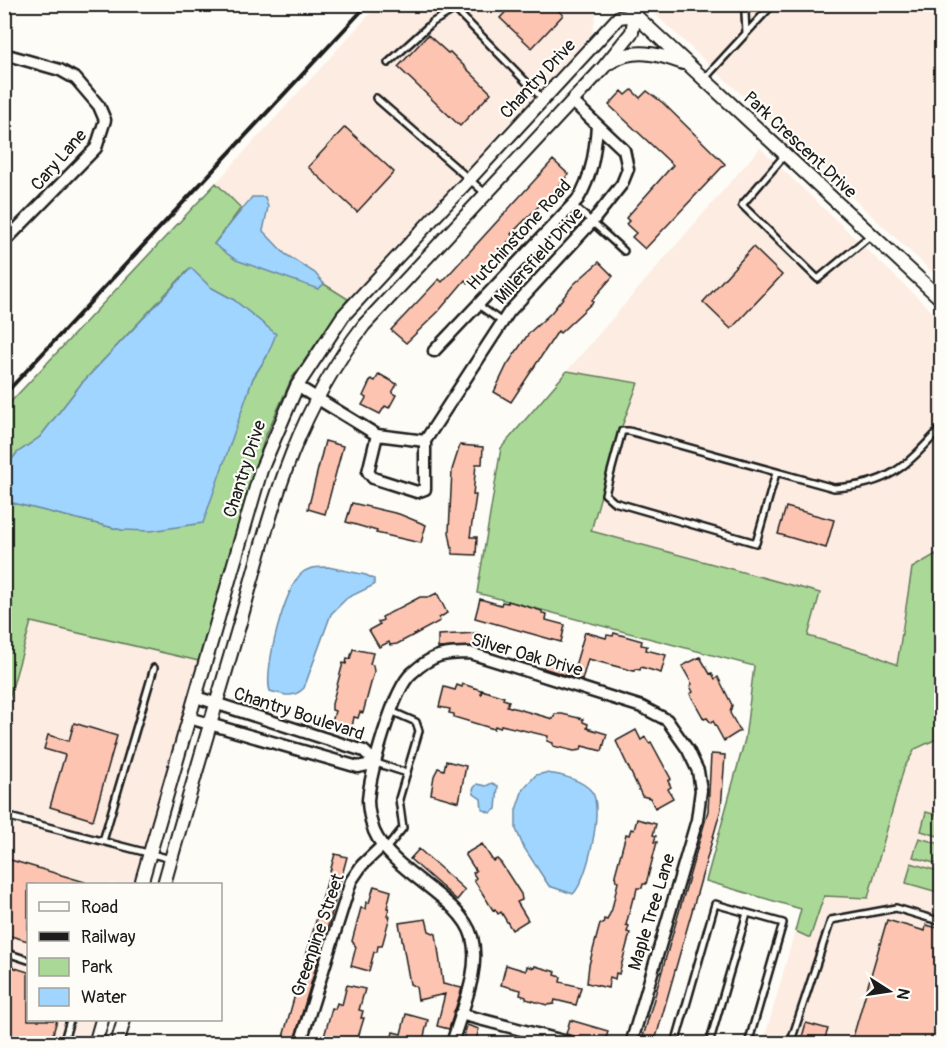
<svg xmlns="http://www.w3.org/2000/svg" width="946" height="1048" viewBox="0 0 946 1048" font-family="Pangolin,sans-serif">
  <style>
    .built { fill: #fdece2 }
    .green { fill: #aad897; stroke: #637a5a; stroke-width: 1.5 }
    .water { fill: #a0d5ff; stroke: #6b8ba4; stroke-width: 1.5 }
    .building { fill: #fdc5b1; stroke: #1c1c1c; stroke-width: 1.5 }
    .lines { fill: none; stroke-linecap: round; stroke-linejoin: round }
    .service-casing { stroke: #1c1c1c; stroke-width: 10 }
    .minor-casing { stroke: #1c1c1c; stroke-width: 15 }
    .tertiary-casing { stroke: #1c1c1c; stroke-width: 16 }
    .service { stroke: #fdfcf7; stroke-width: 5 }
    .minor { stroke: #fdfcf7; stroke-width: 10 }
    .tertiary { stroke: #fdfcf7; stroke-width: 12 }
    .rail { stroke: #1c1c1c; stroke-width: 4 }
    .labels { text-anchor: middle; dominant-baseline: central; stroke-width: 4.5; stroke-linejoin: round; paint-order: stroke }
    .street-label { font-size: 18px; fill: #1c1c1c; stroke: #fdfcf7 }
  </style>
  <rect width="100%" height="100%" fill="#fdfcf7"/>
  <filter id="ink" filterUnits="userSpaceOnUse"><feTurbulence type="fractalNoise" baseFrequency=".0167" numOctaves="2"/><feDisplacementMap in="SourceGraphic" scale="12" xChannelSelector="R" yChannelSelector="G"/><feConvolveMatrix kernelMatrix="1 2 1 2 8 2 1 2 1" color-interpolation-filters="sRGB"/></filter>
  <g filter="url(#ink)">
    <!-- built -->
    <path class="built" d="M378,5H598L592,33L348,299L324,284L315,273L285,254L263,231L268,207L252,197L241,208L216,183Z
      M645,5H941V280Z
      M760,148L941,320V551L912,568L898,665L874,655L808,636L819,593L591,531L615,445L638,383L567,371Z
      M31,622L199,661L133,884H28V1020H94L87,1043H5L4,713Z
      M941,737V1043L763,1044L795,931L810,937L824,896L868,898L904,768L915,749Z"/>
    <!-- green -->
    <path class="green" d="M216,183L241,208L214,244L318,289L324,284L348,299L292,378L265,437L199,661L31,622L5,713V501L122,530L228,446L253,378L267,356L234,300L210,287L190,268L81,384L40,437L17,453L5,468L4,409Z
      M567,371L638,383L615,445L591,531L820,593L808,636L874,655L897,665L912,568L941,551V674L934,701L941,704V737L915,749L904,768L868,898L824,896L810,938L795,931L801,909L706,881L745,739L754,666L477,593L501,448Z
      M926,812L941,816V837L921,831Z
      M919,838L941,844V865L913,857Z
      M911,863L941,872V893L906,883Z"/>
    <!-- water -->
    <path class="water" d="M252,197H265L268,207L263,231L285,254L315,273L324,284L318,289L236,260L214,244Z
      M191,268L210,287L234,300L276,334L267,356L253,378L203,523L151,531L122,530L5,501V468L17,453L40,437L81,384Z
      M328,567L366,575L374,579V585L347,598L331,614L304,688C293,699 284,695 270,691C263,671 285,586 302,573C309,567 319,567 328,567Z
      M545,773C560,774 583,780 592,792C604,807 587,882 573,894L549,886L523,846L516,829V810L523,789L536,775Z
      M492,783L498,786L496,809L490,813L482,809L481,799L474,794L473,789L477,784L486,786Z"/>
    <!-- building -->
    <path class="building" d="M513,4H551L563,15L532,48L500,18Z
      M428,35L448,53L450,52L491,93L460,126L398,67Z
      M632,90L640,98L647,91L663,103L725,164L645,249L632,237L636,233L626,224L629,221L626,218L673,165L609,105L622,91L626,95Z
      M345,127L394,172L357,212L308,167Z
      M553,160L568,174L563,182L511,234L513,236L505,245L507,246L484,267L486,269L478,277L476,275L468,283L465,280L438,312L406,343L391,330L439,279L442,282Z
      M753,247L782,275L731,329L703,302Z
      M599,262L613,276L592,300L593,302L560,333L558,331L511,402L494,392L507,365L529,333L551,313L574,284Z
      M379,374L397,384L392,393L396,395L389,408L385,406L380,414L362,405L366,398L363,396L371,379L375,381Z
      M325,441L343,446L325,514L308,509Z
      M460,445L483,447L482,464H476L473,495H476L470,537H477L476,555L453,554L449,532L452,470Z
      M352,503L399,514L426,525L421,543L376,533L377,531L346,522Z
      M786,507L834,520L826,548L778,534Z
      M437,593L447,613L439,618L440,621L397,644L390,645L389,642L379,647L369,630L380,624L378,622L383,620L382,617L420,597H429Z
      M480,599L501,605L502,602L508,603V601L542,611V613L547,614L546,620L565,625L561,642L475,618Z
      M585,632L606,638L607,635L613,636L614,633L642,641L641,645L647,646L646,650L666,655L661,673L641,667L640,670L635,669L634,671L588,659L582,680L543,668L546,657L575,666Z
      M478,633V646L438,648V635Z
      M353,649L373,653L370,664L373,665L374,672L363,713L360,712L358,718L354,717L352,727L332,723L335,711L332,710V704L343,663L346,664L347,658L350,659Z
      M700,657L710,674L712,673L715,679L718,677L732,705L730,713L740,731L724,741L713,721L711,723L707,718L704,719L690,694L693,692L690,686L692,684L682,666Z
      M463,684L481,690V695L482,690L504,697L503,699L509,701L507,706L553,719L555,714H562L583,719V722L588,724L587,728L607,734L602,751L582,746L581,750L574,751L553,746V743L547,741L548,736L501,725L500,728L495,726L494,729L454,717V714L449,713L450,709L439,707L444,687L455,690L457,685L462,687Z
      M74,723L117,736L93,820L50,807L65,755L44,749L48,735L69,741Z
      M636,730L641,740L645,737L649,743L651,742L671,779L668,781L671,787L668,789L673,798L655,808L650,798L642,796L616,741Z
      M711,754L725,755L721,809L655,1041L643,1037L708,811Z
      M446,761L466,766L459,802L431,794L434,776L438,768L444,770Z
      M637,819L656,824L653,835L656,836L654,842H657L646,884H643L642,888H637L635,898H633L626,925L629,926L627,932L630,933L619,974L616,973L615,979L610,977L608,988L587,983L589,965L600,924H603L604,919L607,920L612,909L618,882L616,881L615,875L626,834L629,835L631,829L634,830Z
      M482,844L493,861L497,859L501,863L521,894L522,900L517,902L528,920L512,930L501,912L498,914L495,909L493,910L474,880L476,878L473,873L476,871L465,854Z
      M419,849L465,890L457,900L410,859Z
      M335,854L347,857L329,923L293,1044H281Z
      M4,858L85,882V885H28V941L4,934Z
      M374,886L391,891L387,908H389L387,916H390L382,946H378L377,952H374L369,971L351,966L356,947L352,941L361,908L365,909L366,902L369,903Z
      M426,919L429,931L436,934L443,984L462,988L449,1029L437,1026L445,994L418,1000L416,987L410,984L399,923Z
      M887,920L925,931L926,925L942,929V1044H851Z
      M506,965L526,971L527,966L534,968L535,966L556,972L555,975L561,977L560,982L581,987L576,1005L555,1000L554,1004L547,1005L526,999V997L520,995L521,990L501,985Z
      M12,967L28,972V1020H57L50,1044H32L4,1036V995Z
      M347,985L365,989L359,1010L363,1011L361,1018H364L356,1044H322L332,1008L335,1009L337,1003L342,1005Z
      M406,1014L428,1020L422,1044H390L393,1032L401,1034Z
      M570,1020L608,1031L605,1044L566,1034Z
      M806,1023L828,1029L823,1044H800Z
      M467,1025L479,1029L475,1044H462Z"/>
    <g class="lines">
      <defs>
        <path id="service" d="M460,4L455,9L542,98
          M746,33L745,13L749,4
          M388,63L433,22L455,9
          M705,78L773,4
          M376,98L485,193
          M785,155L742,205L818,279L871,235
          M572,204L624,251
          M477,304L502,322
          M776,473L756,543L614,502L605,494L622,431H629L834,488C890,485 906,466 942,427
          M376,763L407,773
          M13,818L171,859
          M103,841L154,668
          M386,849L403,828L399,799L419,731L416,722L391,711
          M4,952L28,960
          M63,1044L70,1020
          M675,1044L715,904L783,923L748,1044
          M709,1044L747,913
          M790,1044L831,920L896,908L942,922"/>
        <path id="minor" d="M626,4L635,15
          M4,54L60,70L76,79L99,106L105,120L96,148L4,242
          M434,351L578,199C592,176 595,152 597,126
          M297,386L377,435L425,441V489L417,492L373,478L368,472L377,435
          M425,441L509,312L592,222L622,184L628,169L624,150L572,101
          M196,697L364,751L376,763
          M189,718L358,767L376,763
          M460,1014L575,1044
          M300,1044L351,881L362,865L382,846
          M452,1044C461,1011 481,971 472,937C461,897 392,873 374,831C371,822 368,810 368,800C370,774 393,689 412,673C433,654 444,653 470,653L642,707L667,720L688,750L698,771L701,790L697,820L631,1044"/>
        <path id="tertiary" d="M635,15L942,300
          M611,62C633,47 659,54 683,63
          M141,884L261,470L297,386L343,316L619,17L635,15
          M164,884C188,798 214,712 239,626C271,513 291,420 364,325L603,68L632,32L635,15
          M95,1044L102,1020
          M117,1044L124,1020"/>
      </defs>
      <!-- service casing -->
      <use href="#service" class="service-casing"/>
      <!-- minor casing -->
      <use href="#minor" class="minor-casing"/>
      <!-- tertiary casing -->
      <use href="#tertiary" class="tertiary-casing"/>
      <!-- service -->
      <use href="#service" class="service"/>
      <!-- minor -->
      <use href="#minor" class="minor"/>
      <!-- tertiary -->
      <use href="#tertiary" class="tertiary"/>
      <!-- rail -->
      <path class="rail" d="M4,395L368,4"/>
    </g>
  </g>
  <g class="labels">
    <!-- street labels -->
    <g class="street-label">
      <text transform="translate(538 79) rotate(-47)">Chantry Drive</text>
      <text transform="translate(800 145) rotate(43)">Park Crescent Drive</text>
      <text transform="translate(59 160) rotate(-49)">Cary Lane</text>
      <text transform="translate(519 235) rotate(-47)">Hutchinstone Road</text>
      <text transform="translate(539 256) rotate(-48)">Millersfield Drive</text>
      <text transform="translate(245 469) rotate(-72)">Chantry Drive</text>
      <text transform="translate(527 655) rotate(16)">Silver Oak Drive</text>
      <text transform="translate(299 714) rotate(18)">Chantry Boulevard</text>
      <text transform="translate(652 912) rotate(-73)">Maple Tree Lane</text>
      <text transform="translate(318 935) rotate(-71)">Greenpine Street</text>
    </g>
  </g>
  <!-- margin -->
  <rect width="946" height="1048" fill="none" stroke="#fdfcf7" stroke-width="24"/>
  <rect x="12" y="12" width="922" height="1024" fill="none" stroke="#1c1c1c" stroke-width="2" filter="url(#ink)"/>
  <!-- legend -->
  <rect x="27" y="883" width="195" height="138" fill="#fdfcf7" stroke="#a3a29f" stroke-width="1.5"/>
  <rect x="39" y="902" width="30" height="9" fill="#fdfcf7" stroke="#a3a29f" stroke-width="1.5"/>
  <text x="81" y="913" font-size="18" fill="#1c1c1c">Road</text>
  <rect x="39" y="932" width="30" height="9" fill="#1c1c1c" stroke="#a3a29f" stroke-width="1.5"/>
  <text x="81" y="943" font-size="18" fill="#1c1c1c">Railway</text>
  <rect x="39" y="958" width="30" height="18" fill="#aad897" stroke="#a3a29f" stroke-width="1.5"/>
  <text x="81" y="973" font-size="18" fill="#1c1c1c">Park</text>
  <rect x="39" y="988" width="30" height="18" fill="#a0d5ff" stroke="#a3a29f" stroke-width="1.5"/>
  <text x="81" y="1003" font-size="18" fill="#1c1c1c">Water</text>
  <!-- north arrow -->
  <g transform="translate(889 991) rotate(102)" stroke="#fdfcf7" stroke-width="4.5" paint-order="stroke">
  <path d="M0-4.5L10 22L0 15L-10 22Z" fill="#1c1c1c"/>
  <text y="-9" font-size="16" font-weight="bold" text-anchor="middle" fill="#1c1c1c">N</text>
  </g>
</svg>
